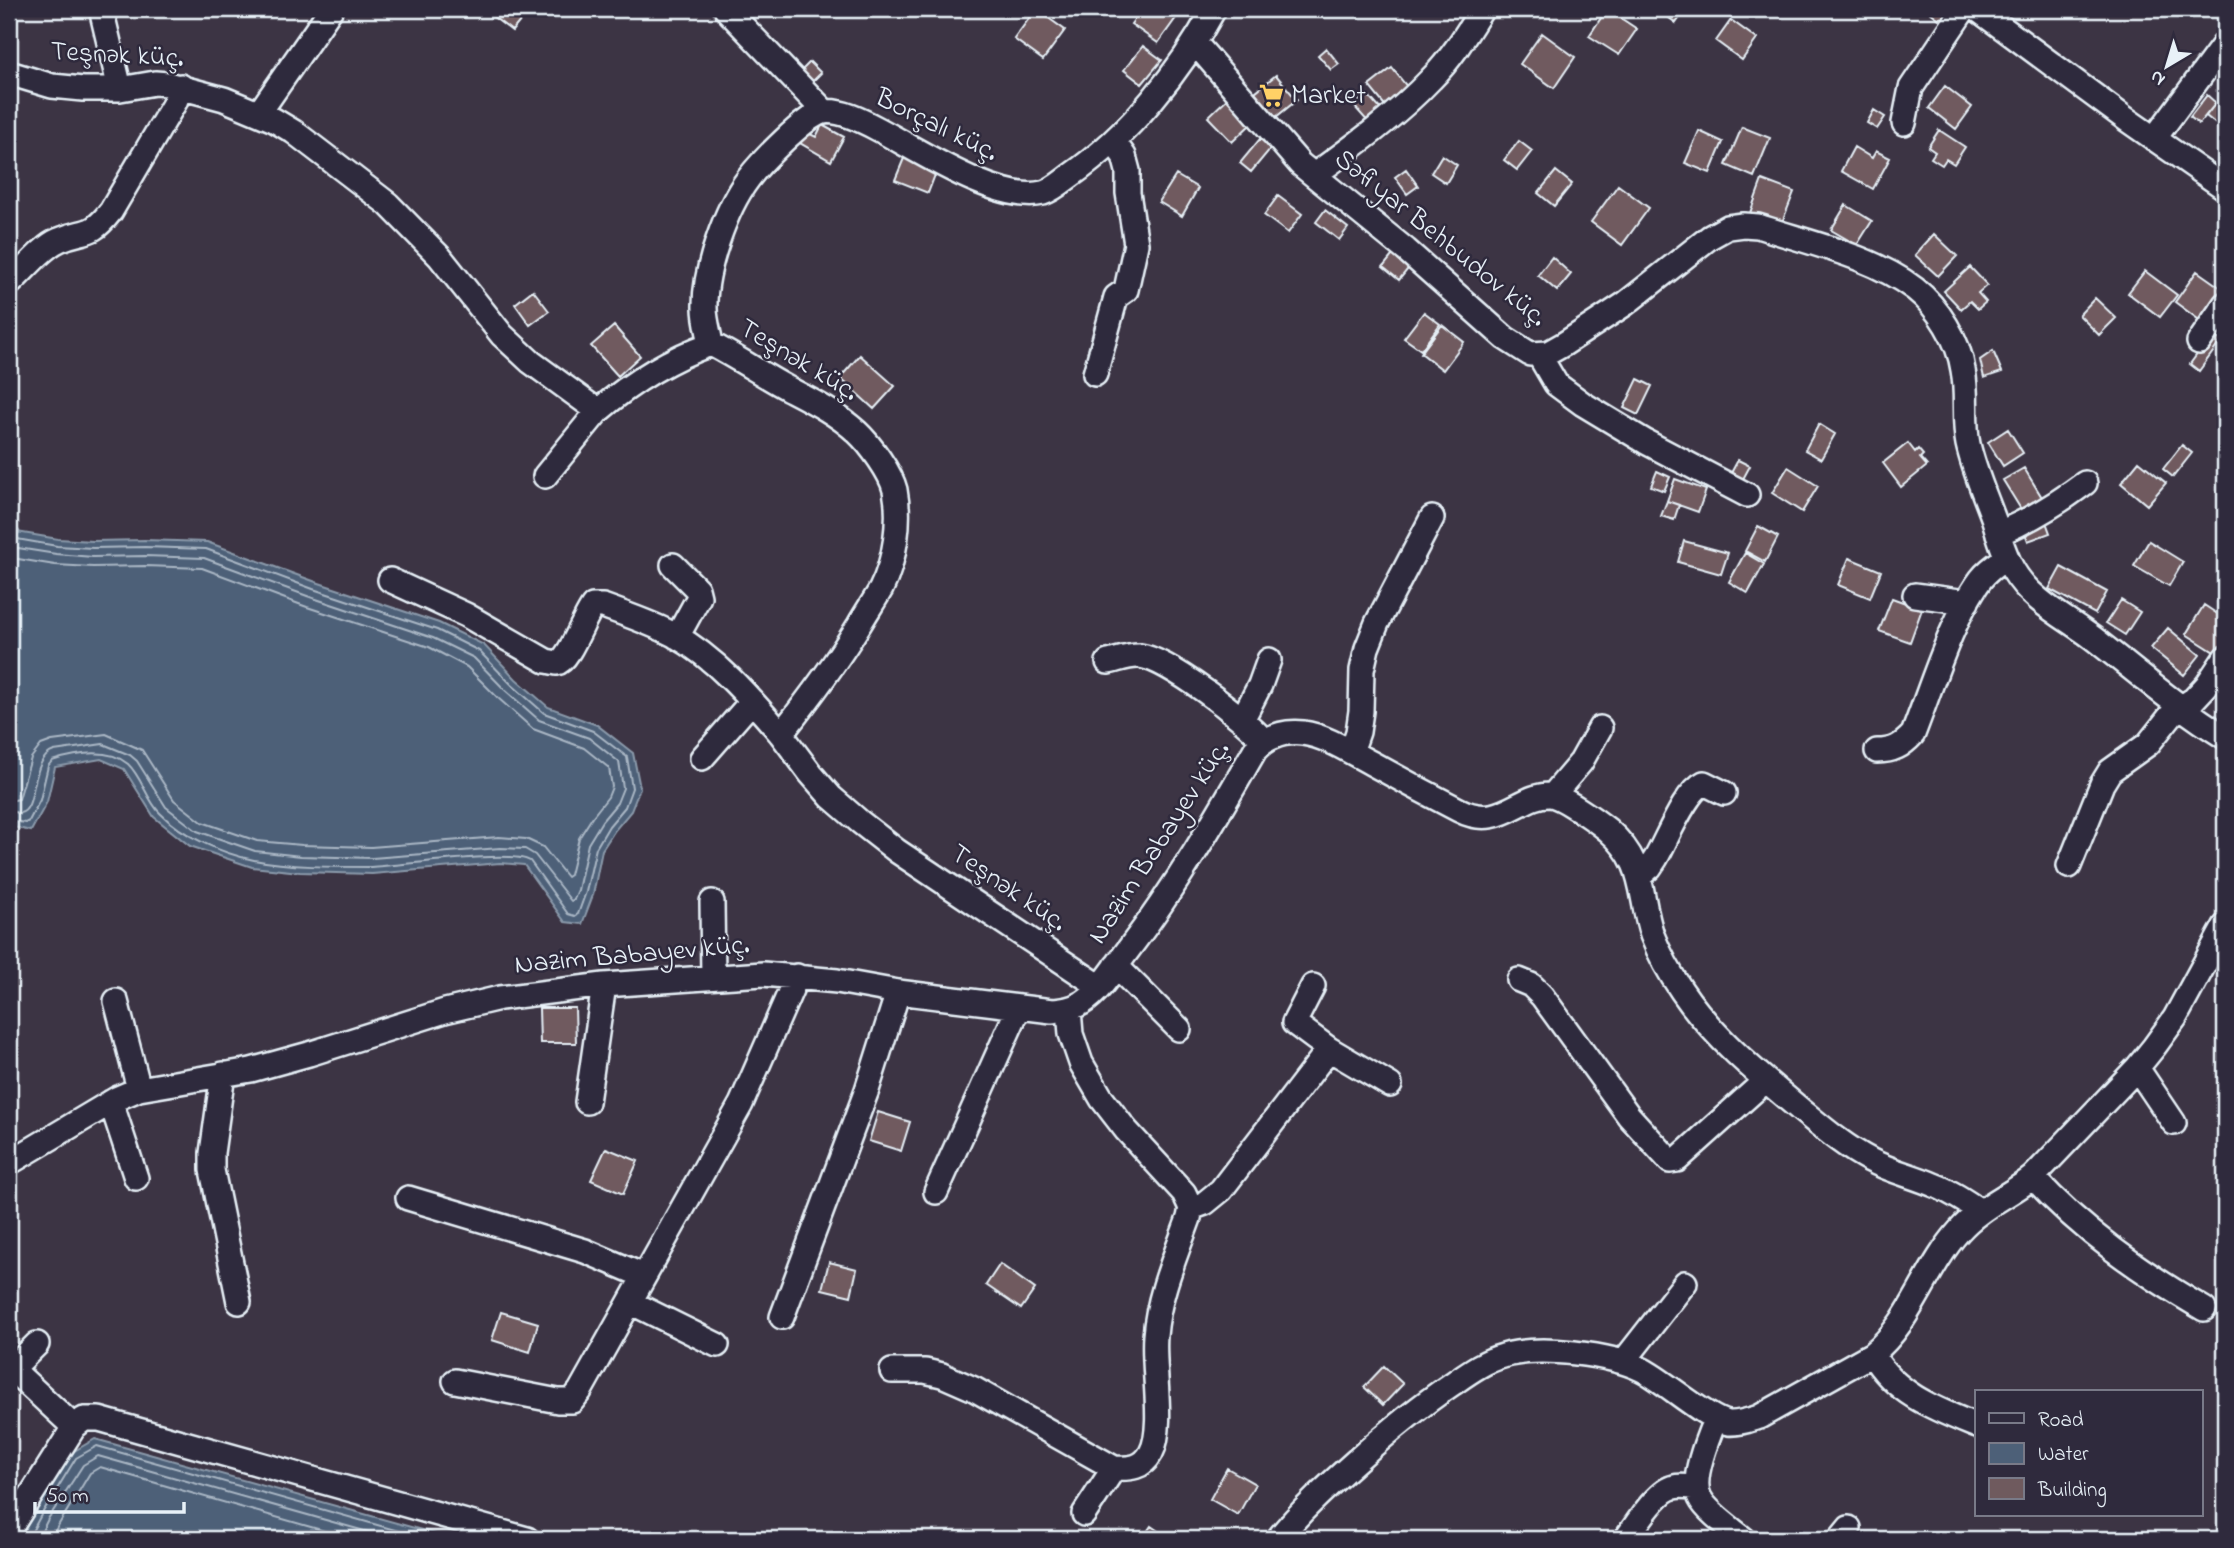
<svg xmlns="http://www.w3.org/2000/svg" width="2234" height="1548" viewBox="0 0 2234 1548" font-family="'Indie Flower',sans-serif">
  <style>
    .water { fill: #4d6078; stroke: #8b9aab; stroke-width: 2 }
    .lines { fill: none; stroke-linecap: round; stroke-linejoin: round }
    .shore { stroke: #aab7c5; stroke-width: 2 }
    .stream { stroke: #8b9aab; stroke-width: 6 }
    .building { fill: #6f5a5e; stroke: #e8f1f8; stroke-width: 2 }
    .street-casing { stroke: #e8f1f8; stroke-width: 28 }
    .street { stroke: #2f2a3d; stroke-width: 23 }
    .labels { text-anchor: middle; dominant-baseline: central; stroke-width: 5; stroke-linejoin: round; paint-order: stroke }
    .street-label { font-size: 28px; fill: #e8f1f8; stroke: #2f2a3d }
    .poi-label { font-size: 28px; fill: #e8f1f8; stroke: #2f2a3d; text-anchor: start }
  </style>
  <rect width="100%" height="100%" fill="#3c3444"/>
  <filter id="ink" filterUnits="userSpaceOnUse"><feTurbulence type="fractalNoise" baseFrequency=".0143" numOctaves="2"/><feDisplacementMap in="SourceGraphic" scale="14" xChannelSelector="R" yChannelSelector="G"/><feConvolveMatrix kernelMatrix="1 2 1 2 8 2 1 2 1" color-interpolation-filters="sRGB"/></filter>
  <g filter="url(#ink)">
    <!-- water -->
    <path class="water" d="M17,532L58,539L93,541L145,540L207,542L316,582L439,623L484,645L516,679L548,707L597,725L633,753L640,788L631,811L615,830L602,850L593,895L582,924L565,922L524,865L500,863L372,874L300,872L252,867L190,846L154,817L124,769L101,759L55,767L47,802L31,831L9,826V534Z
      M95,1439L454,1539H20L35,1511L71,1453Z"/>
    <g class="lines">
      <!-- shore -->
      <path class="shore" d="M9,540L17,539L57,546L93,548L145,547L206,549L313,589L437,630L479,651L511,684L544,713L593,731L627,757L632,788L625,807L609,826L596,848L586,892L578,914L575,916L568,914L530,861C511,849 401,866 371,867C336,867 288,867 254,860C223,854 182,836 160,813C147,800 141,776 128,764C108,747 74,754 52,761L48,766L40,800L29,821L25,823L9,820
        M9,549L18,548L56,554L93,557L145,556L204,558L310,597L433,638L474,658L505,690L539,720L589,738L619,762L623,788L617,803L602,821L588,844L578,890L574,899L571,901L535,855L525,849L500,848L372,858L301,856L255,851L197,831L166,807L137,761L130,755L103,744L54,751C29,759 38,811 20,813C16,813 13,811 9,811
        M9,559H18L55,565L93,567L145,566L202,568L307,607L429,647L467,667L498,698L533,729L584,748L609,768L612,787L608,797L593,816L579,838L570,875L567,877L543,847L526,839L499,837L371,847L302,845L257,841L202,822L174,800L142,750L106,734L52,741L41,745L31,758L19,799L9,801
        M28,1539L41,1515L76,1458L97,1446L427,1539
        M38,1539L48,1519L83,1465L98,1456L393,1539
        M50,1539L90,1473L100,1467L353,1539"/>
      <!-- stream -->
      <path class="stream" d="M9,526L17,532"/>
    </g>
    <!-- building -->
    <path class="building" d="M496,9H519L526,14L512,31L491,15Z
      M1036,9L1065,30L1043,60L1014,39Z
      M1142,9H1163L1176,18L1158,43L1131,24Z
      M1607,9L1637,29L1619,55L1589,36Z
      M1657,9H1686L1676,23Z
      M1932,9H1954L1947,25L1930,12Z
      M1731,20L1757,39L1742,60L1716,41Z
      M1542,33L1575,57L1554,88L1520,64Z
      M1143,46L1162,60L1142,84L1124,70Z
      M1326,48L1339,64L1331,70L1318,55Z
      M810,62L821,73L809,85L798,74Z
      M1392,68L1408,88L1387,108L1369,86Z
      M1276,75L1297,100L1276,117L1255,92Z
      M1945,86L1972,107L1956,129L1929,108Z
      M1233,93L1253,122L1232,142L1208,117Z
      M1367,94L1383,112L1369,123L1354,106Z
      M2207,95L2216,103L2199,124L2190,117Z
      M2216,103L2225,110L2216,124L2206,116Z
      M1874,110L1885,117L1877,129L1867,123Z
      M822,125L844,137L831,161L800,143L806,132L816,137Z
      M1742,127L1770,138L1754,177L1726,165Z
      M1939,130L1965,147L1954,164L1946,159L1942,165L1931,158L1935,152L1928,147Z
      M1699,131L1723,142L1710,173L1685,163Z
      M1260,139L1271,148L1251,172L1240,163Z
      M1519,141L1532,151L1517,170L1504,160Z
      M1854,147L1872,158L1876,151L1890,158L1873,189L1841,171Z
      M907,151L938,167L928,193L895,180Z
      M1442,155L1457,165L1446,183L1431,173Z
      M1406,169L1418,186L1407,194L1395,177Z
      M1556,171L1572,184L1554,206L1538,193Z
      M1176,175L1198,188L1182,216L1159,202Z
      M1762,180L1794,192L1781,225L1750,213Z
      M1618,185L1649,208L1622,245L1591,222Z
      M1278,196L1302,214L1288,233L1264,215Z
      M1846,205L1872,221L1857,245L1831,230Z
      M1325,210L1348,228L1339,240L1316,222Z
      M1934,234L1957,256L1938,276L1915,255Z
      M1396,251L1412,264L1399,280L1383,267Z
      M1552,257L1571,274L1557,291L1538,275Z
      M1970,267L1987,285L1978,293L1986,302L1978,309L1970,301L1961,309L1944,291Z
      M2145,271L2177,295L2160,317L2128,293Z
      M2197,271L2224,290L2202,322L2175,302Z
      M533,290L549,311L530,325L515,304Z
      M2095,298L2116,318L2099,335L2079,315Z
      M1424,312L1440,324L1421,350L1404,338Z
      M1442,325L1464,342L1443,370L1421,353Z
      M614,326L640,356L618,376L591,346Z
      M2212,334L2221,341L2199,371L2190,364Z
      M1993,351L2002,372L1984,378L1980,360Z
      M860,355L895,386L874,409L840,378Z
      M1638,379L1652,386L1638,415L1624,408Z
      M1819,424L1835,434L1821,459L1805,450Z
      M2008,429L2023,453L2003,466L1988,442Z
      M1908,443L1915,452L1918,449L1923,455L1920,458L1927,466L1901,487L1883,463Z
      M2182,445L2192,453L2173,477L2163,469Z
      M1738,460L1750,466L1743,479L1731,473Z
      M2139,461L2166,483L2147,505L2121,483Z
      M1788,467L1818,486L1802,512L1772,493Z
      M2024,468L2043,499L2022,511L2003,480Z
      M1657,471L1670,477L1664,491L1651,486Z
      M1675,479L1706,490L1698,512L1667,501Z
      M1667,501L1679,505L1674,520L1661,516Z
      M2046,522L2050,533L2028,541L2024,530Z
      M1758,526L1778,537L1765,562L1745,551Z
      M1684,541L1728,553L1721,574L1678,562Z
      M2149,541L2183,562L2169,586L2134,566Z
      M1745,553L1764,564L1748,593L1729,582Z
      M1849,558L1881,571L1870,598L1838,585Z
      M2061,567L2107,592L2095,614L2049,589Z
      M1892,598L1922,609L1910,642L1879,631Z
      M2121,600L2140,612L2125,635L2106,623Z
      M2204,605L2225,619V645L2219,655L2186,634Z
      M2168,628L2200,655L2184,675L2151,648Z
      M539,1008H575L576,1043H540Z
      M878,1112L910,1122L901,1151L869,1141Z
      M606,1148L638,1161L623,1194L591,1180Z
      M829,1262L857,1269L851,1296L822,1289Z
      M1000,1264L1035,1289L1021,1309L986,1285Z
      M501,1312L538,1323L530,1352L492,1340Z
      M1384,1366L1403,1384L1383,1405L1364,1387Z
      M1227,1468L1255,1484L1238,1515L1210,1499Z
      M1151,1526L1170,1539H1142Z"/>
    <g class="lines">
      <defs>
        <path id="street" d="M101,9L120,89
          M726,9L825,112
          M1977,9L2126,119L2225,188
          M1196,44L1300,164L1406,250L1505,338L1530,354L1548,353L1564,344L1625,304L1710,237L1728,227L1743,225L1758,226C1809,243 1872,256 1915,289C1938,307 1959,341 1963,370C1968,395 1963,420 1968,444C1974,471 1985,495 1994,520C1999,537 2004,554 2013,570C2031,601 2065,617 2093,638C2137,672 2178,708 2225,737
          M9,73L52,86L83,89H120L155,83L168,84L224,99L274,120L294,132L388,204L440,257L502,335L531,362L598,411C632,382 668,359 711,344C738,358 763,375 789,389C814,402 836,413 857,432C870,444 891,473 895,490C901,520 895,561 881,589C874,601 866,613 859,625C835,664 809,699 781,734L811,774L831,797L860,822L897,851L1099,986
          M259,113L331,9
          M1904,123L1911,88L1964,9
          M2154,139L2225,43
          M1314,175C1354,146 1397,115 1431,79C1452,58 1467,33 1482,9
          M9,284C24,271 42,247 59,240C86,228 89,239 111,211L175,102L181,86
          M2199,342L2225,304
          M711,344C709,332 705,320 705,308C704,270 726,208 748,179C760,163 805,116 823,112C840,109 863,121 878,129C918,150 999,204 1043,193C1053,190 1062,182 1070,176C1129,135 1180,72 1214,9
          M1539,355L1556,384L1583,404L1646,442L1747,495
          M1095,374L1116,297L1126,290L1136,244L1128,193V171L1124,156L1114,142
          M545,476L598,411
          M1998,534C2030,520 2057,504 2085,483
          M673,565L697,589L699,597L677,637
          M390,580L466,615L546,661C547,661 556,663 557,663C569,661 584,617 593,606H603C627,615 652,623 674,635C716,658 750,698 781,734
          M1915,595L1967,602
          M1108,662C1118,660 1130,655 1140,656C1168,659 1245,719 1264,741
          M1242,720L1260,685L1269,660
          M1877,751C1893,751 1902,746 1913,734C1931,688 1952,618 1981,579C1988,570 1997,564 2006,558
          M1351,752L1358,732L1361,711L1362,670L1367,648L1377,623L1432,518
          M702,758L752,701
          M1553,795L1581,762L1600,728
          M2069,866L2102,784L2110,771L2148,744L2172,714L2194,699L2207,685L2225,658
          M1640,876L1650,867L1656,858C1667,839 1685,792 1704,783L1724,793
          M712,902L713,977
          M1116,966L1179,1029
          M1519,980L1531,985L1542,996L1629,1116L1670,1161L1677,1160L1765,1081
          M1313,986L1294,1023L1329,1049L1390,1085
          M116,1001L139,1089
          M2137,1068L2174,1123
          M223,1074L212,1153V1170L239,1302
          M111,1102L136,1178
          M587,1102L604,985
          M9,1163L118,1098L139,1089L251,1070L309,1054L445,1011L500,998L604,985L763,974L837,981L898,992L1052,1011C1063,1010 1072,1009 1082,1003C1101,991 1115,967 1128,950C1176,887 1216,818 1255,750C1268,736 1284,731 1303,733C1326,736 1350,752 1371,763C1400,779 1430,795 1459,810C1500,831 1520,794 1550,795C1562,796 1598,822 1608,830C1647,864 1638,892 1652,935C1659,953 1671,975 1682,991C1713,1037 1759,1075 1801,1110C1823,1128 1845,1147 1870,1160C1890,1171 1913,1176 1934,1185C1950,1191 1965,1201 1980,1211
          M2033,1177C2083,1232 2141,1272 2204,1309
          M936,1192L1019,1007
          M408,1198L585,1251L644,1276
          M1191,1208L1205,1203L1221,1190L1329,1049
          M630,1302L717,1345
          M782,1317L867,1090L898,992
          M37,1344L17,1364L15,1372L74,1427
          M1872,1354C1895,1394 1935,1409 1977,1426
          M1624,1361L1685,1283
          M892,1371H925L942,1375L974,1389L1114,1468C1130,1469 1143,1468 1151,1453C1165,1427 1152,1368 1155,1336C1158,1296 1175,1257 1189,1218L1191,1208L1184,1193L1126,1130L1102,1099L1081,1063L1071,1034L1069,1010
          M455,1381L558,1401H572L580,1391L741,1104L797,976
          M1715,1420C1708,1437 1690,1480 1700,1498C1707,1512 1732,1529 1744,1539
          M1084,1514L1114,1468
          M9,1530L74,1427L84,1419H99L527,1539
          M1278,1539C1301,1510 1329,1485 1357,1460C1387,1433 1418,1407 1452,1384C1468,1373 1484,1361 1503,1356C1538,1345 1611,1354 1643,1370C1666,1382 1708,1420 1728,1423C1739,1424 1749,1420 1759,1417L1872,1354C1912,1322 1925,1269 1959,1231C1980,1207 2009,1196 2033,1177L2137,1068L2154,1047L2175,1018L2225,926
          M1626,1539C1636,1525 1657,1490 1674,1487C1681,1485 1690,1487 1697,1488
          M1840,1539L1849,1528"/>
      </defs>
      <!-- street casing -->
      <use href="#street" class="street-casing"/>
      <!-- street -->
      <use href="#street" class="street"/>
    </g>
  </g>
  <!-- icons -->
  <defs>
    <symbol id="supermarket-bare" viewBox="-9 -9 18 18"><path d="M-6-5.5h2.5l.6 2H6L4.5 2H-2.5L-4.4-4H-6ZM-1.5 3.2a1.3 1.3 0 1 0 .1 0ZM3 3.2a1.3 1.3 0 1 0 .1 0Z" fill="#ffd166" stroke="#2f2a3d" stroke-width="2.5" paint-order="stroke"/></symbol>
  </defs>
  <g fill-rule="evenodd">
    <use href="#supermarket-bare" x="1254" y="78" width="35" height="35"/>
  </g>
  <g class="labels">
    <!-- street labels -->
    <g class="street-label">
      <text transform="translate(117 56) rotate(3)">Teşnək küç.</text>
      <text transform="translate(936 126) rotate(26)">Borçalı küç.</text>
      <text transform="translate(1440 239) rotate(39)">Səfiyar Behbudov küç.</text>
      <text transform="translate(798 361) rotate(31)">Teşnək küç.</text>
      <text transform="translate(1160 843) rotate(-57)">Nazim Babayev küç.</text>
      <text transform="translate(1008 889) rotate(34)">Teşnək küç.</text>
      <text transform="translate(632 956) rotate(-5)">Nazim Babayev küç.</text>
    </g>
    <!-- poi labels -->
    <g class="poi-label">
      <text x="1291" y="96">Market</text>
    </g>
  </g>
  <!-- margin -->
  <rect width="2234" height="1548" fill="none" stroke="#2f2a3d" stroke-width="35"/>
  <rect x="18" y="18" width="2199" height="1513" fill="none" stroke="#e8f1f8" stroke-width="2.5" filter="url(#ink)"/>
  <!-- legend -->
  <rect x="1975" y="1390" width="228" height="126" fill="#2f2a3d" stroke="#797a88" stroke-width="2"/>
  <rect x="1989" y="1413" width="35" height="10" fill="#2f2a3d" stroke="#797a88" stroke-width="2"/>
  <text x="2038" y="1426" font-size="21" fill="#e8f1f8">Road</text>
  <rect x="1989" y="1443" width="35" height="21" fill="#4d6078" stroke="#797a88" stroke-width="2"/>
  <text x="2038" y="1460" font-size="21" fill="#e8f1f8">Water</text>
  <rect x="1989" y="1478" width="35" height="21" fill="#6f5a5e" stroke="#797a88" stroke-width="2"/>
  <text x="2038" y="1496" font-size="21" fill="#e8f1f8">Building</text>
  <!-- north arrow -->
  <g transform="translate(2167 66) rotate(218)" stroke="#2f2a3d" stroke-width="5" paint-order="stroke">
  <path d="M0-5L12 26L0 18L-12 26Z" fill="#e8f1f8"/>
  <text y="-10" font-size="19" font-weight="bold" text-anchor="middle" fill="#e8f1f8">N</text>
  </g>
  <!-- scale -->
  <path d="M35 1502v10h149v-10" fill="none" stroke="#e8f1f8" stroke-width="3.5"/>
  <text x="46" y="1502" font-size="21" fill="#e8f1f8" stroke="#2f2a3d" stroke-width="5" paint-order="stroke">50 m</text>
</svg>
